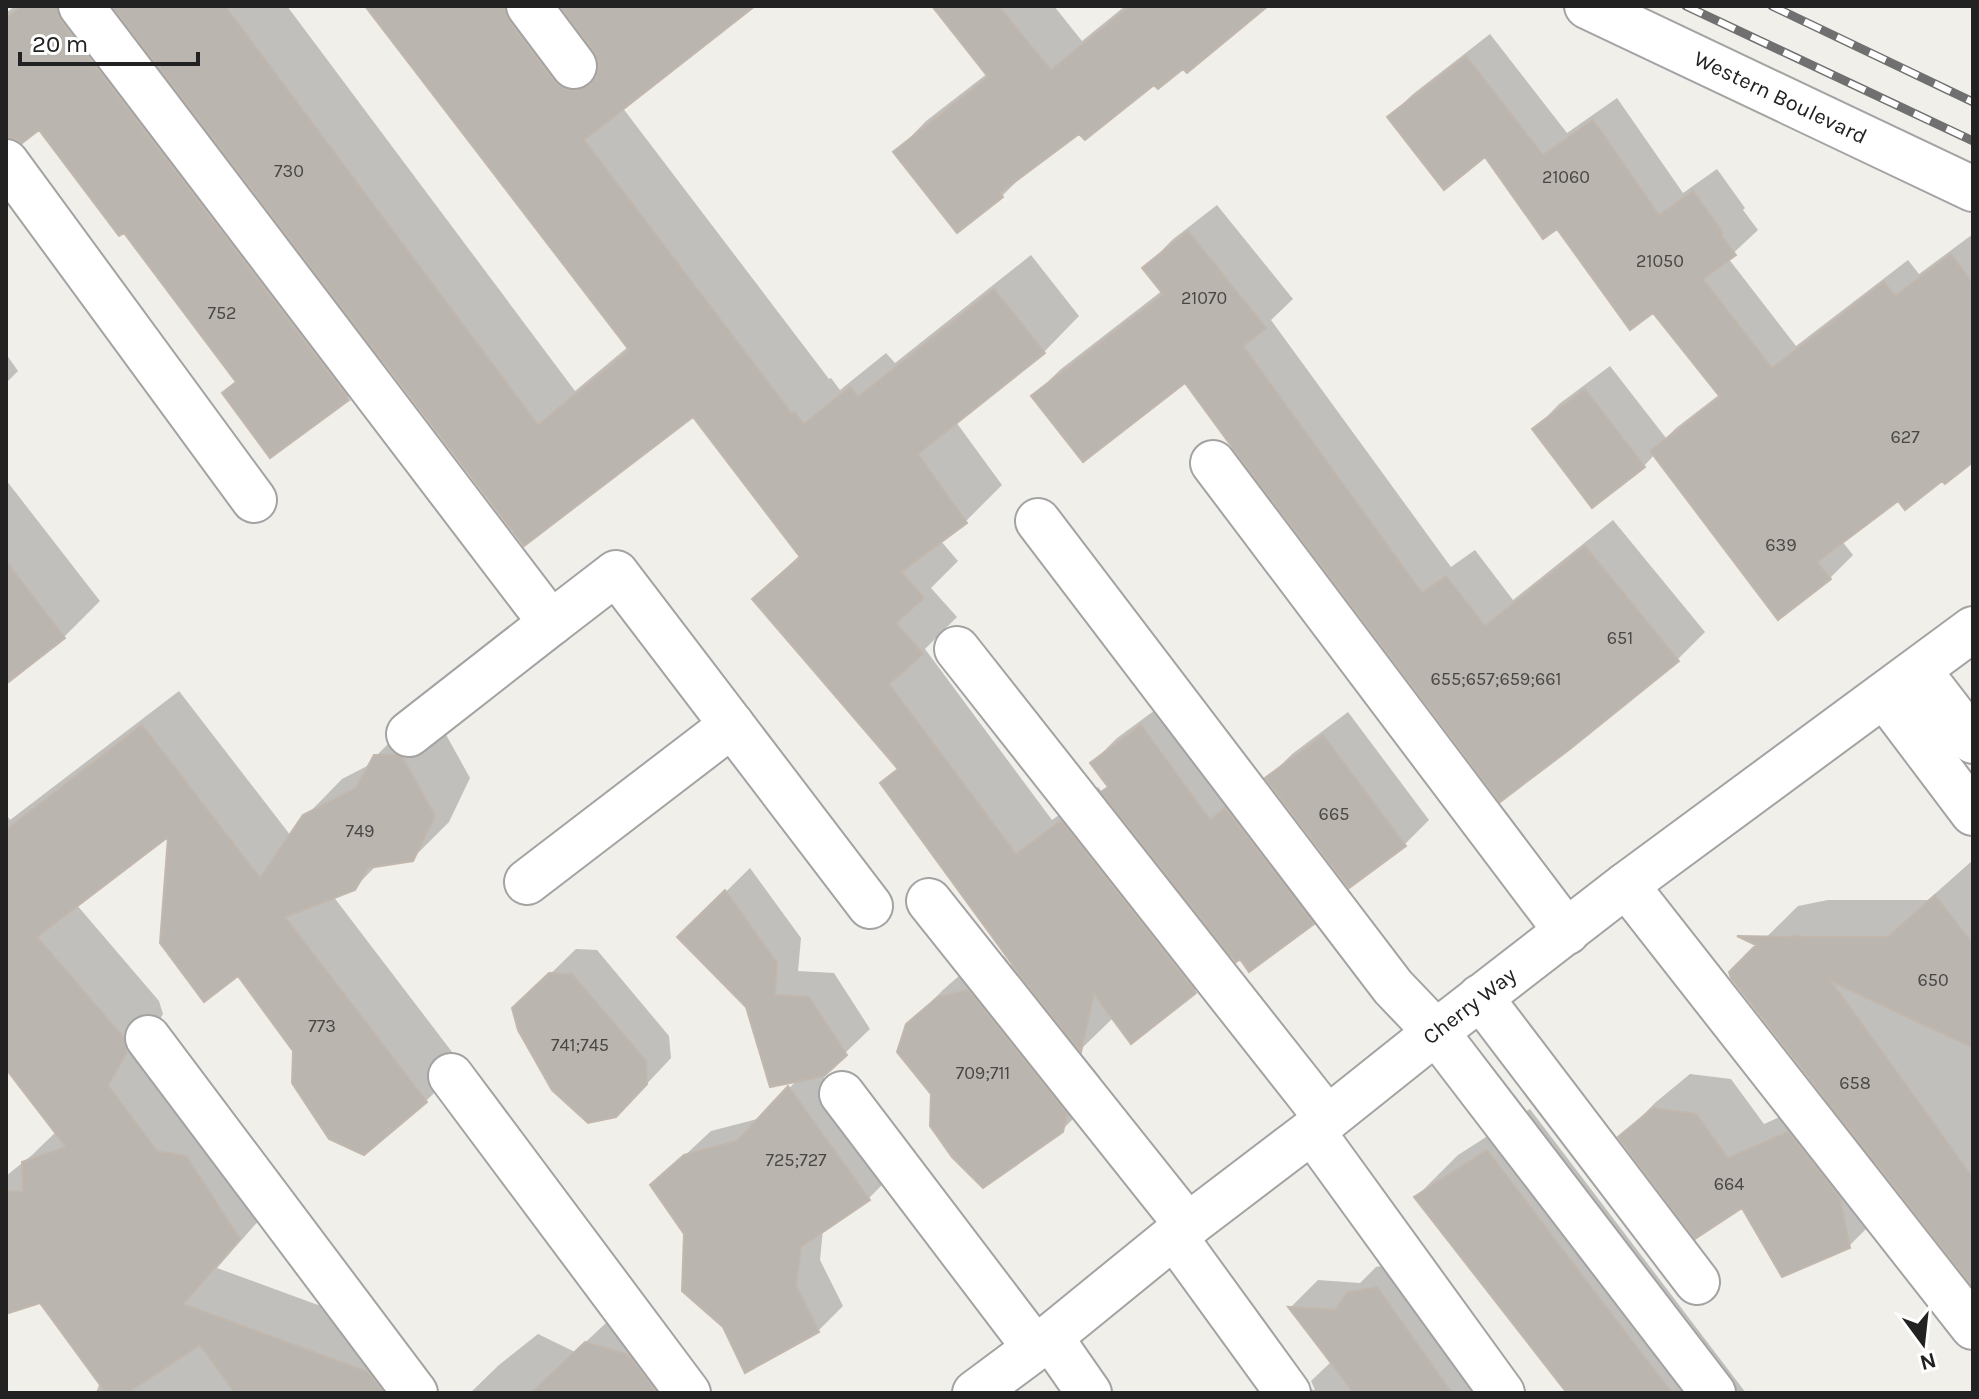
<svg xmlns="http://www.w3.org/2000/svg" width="1979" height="1399" viewBox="0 0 1979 1399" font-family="Karla,sans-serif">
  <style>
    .shadow { fill: #0003 }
    .building { fill: #bab5af; stroke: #c2b7ad; stroke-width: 2 }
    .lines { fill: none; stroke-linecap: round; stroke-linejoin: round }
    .minor-casing { stroke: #a3a3a3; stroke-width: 48 }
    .minor { stroke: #fff; stroke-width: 44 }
    .rail-casing { stroke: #707070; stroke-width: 9 }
    .rail { stroke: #fff; stroke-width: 6; stroke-dasharray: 18; stroke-linecap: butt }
    .labels { text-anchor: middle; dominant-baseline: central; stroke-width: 7; stroke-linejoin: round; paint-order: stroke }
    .number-label { font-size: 18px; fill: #484745 }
    .street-label { font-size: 22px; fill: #222; stroke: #fff }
  </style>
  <rect width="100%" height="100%" fill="#f1efea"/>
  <!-- shadow -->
  <path class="shadow" d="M15,6H287L575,391L629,346L368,6H752L622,107L829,379L831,378L840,390L886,353L895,363L1031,255L1079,316L1044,352L956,422L1002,485L966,521L940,540L958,561L931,588L957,617L925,649L1052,820L1098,787L1103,793L1110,786L1092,763L1117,738L1166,702L1337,898L1312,922L1240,956L1232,954L1195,991L1132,1041L1114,1017L1079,1051L1101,1078L1098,1094L1062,1130L933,1094L908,1025L944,989L975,962L1004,956L1011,965L1014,963L882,783L899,767L754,599L801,554L694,415L524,543L385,361L348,398L271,455L238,381L124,230L40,127L6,135V13Z
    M934,6H1054L1082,41L1125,6H1265L1184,66L1154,82L1079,131L1029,169L1002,196L896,152L926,121L988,73Z
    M1490,34L1567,133L1617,98L1683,193L1717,169L1745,208L1743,210L1758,230L1728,258L1796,346L1908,260L1919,274L1973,234V459L1943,478L1898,499L1842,541L1853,555L1830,578L1655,454L1644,466L1535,429L1559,404L1610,366L1666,438L1676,428L1720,394L1654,311L1558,226L1485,154L1389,117L1413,94Z
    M1217,205L1293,299L1271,320L1451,567L1475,550L1513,600L1613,520L1705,632L1678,659L1501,799L1186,380L1033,396L1061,369L1163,290L1145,268L1172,240Z
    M6,354L18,371L6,383Z
    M6,480L100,601L64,637L6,681Z
    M179,691L291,836L305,817L342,779L371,764L375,757L412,720L439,722L470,778L449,822L412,859L378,864L354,888L333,896L462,1065L426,1101L295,1050L170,832L76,904L159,1001L163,1014L144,1047L275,1202L217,1268L367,1323L395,1393H96L100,1382L41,1301L6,1303V1176L32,1155L57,1131L6,1066V814L10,820Z
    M1348,712L1429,820L1405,844L1268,778L1292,754Z
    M1973,860V1283L1874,1157L1884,1211L1849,1246L1743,1205L1621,1137L1656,1102L1690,1074L1731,1079L1764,1124L1826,1096L1731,972L1798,906L1828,900H1928Z
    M750,868L801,938L798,971L834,973L870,1029L822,1075L893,1174L869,1198L823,1229L820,1260L843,1306L818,1331L653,1185L711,1131L761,1118L798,1079L748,1006L680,937Z
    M576,949L597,950L669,1036L671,1058L641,1090L540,984Z
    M1530,1109L1746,1393H1570L1416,1197L1458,1155Z
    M1405,1261L1462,1341L1471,1393H1259L1268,1383L1315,1390L1311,1381L1332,1361L1291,1307L1318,1280L1360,1283L1376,1267Z
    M622,1308L659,1318L712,1393H470L499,1365L538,1334L575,1352Z"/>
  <!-- building -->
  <path class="building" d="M22,6H57L61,21L349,400L270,458L222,393L236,382L124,233L119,236L39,130L22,143L15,139L6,137V19Z
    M112,6H225L538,425L629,350L365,6H504L509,21L554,81L564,89L576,91L588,86L597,76L599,62L594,51L560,6H755L584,140L792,414L794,412L804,424L850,387L858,397L994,289L1045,353L918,454L967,523L901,572L924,598L896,623L923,654L889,684L1016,854L1061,821L1196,993L1131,1044L1094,994L1081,1052L1023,979L880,783L898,769L752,599L800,557L693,417L524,546Z
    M932,6H998L1051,70L1130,6H1268L1187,73L1183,69L1158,89L1154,85L1085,140L1079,134L1000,193L1003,197L957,233L893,152L988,77Z
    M1466,56L1543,155L1593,120L1659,215L1693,191L1723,233L1721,235L1736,255L1703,279L1772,368L1884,282L1895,296L1951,254L1973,284V462L1945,484L1942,481L1905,510L1898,501L1817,562L1831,579L1778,620L1650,451L1720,397L1653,313L1630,330L1557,229L1543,239L1485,157L1444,190L1387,117Z
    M1188,231L1266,328L1243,346L1422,593L1446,576L1485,626L1585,546L1679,661L1570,749L1500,802L1232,447L1185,383L1083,462L1031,396L1163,294L1142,268Z
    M1585,389L1645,467L1592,508L1532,429Z
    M6,561L65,638L6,684Z
    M142,725L260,878L303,815L356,788L374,755H397L403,758L435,816L413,861L368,868L355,890L285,917L427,1102L364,1155L329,1139L292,1083L293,1051L238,976L204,1002L160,943L168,837L37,937L124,1038L127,1052L108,1085L157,1151L186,1156L240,1239L183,1304L368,1372L384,1393H235L200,1345L127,1393H106L40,1303L6,1314V1191L23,1192L22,1162L66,1147L6,1069V830Z
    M1141,725L1210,820L1225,808L1314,924L1249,972L1240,959L1236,962L1101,792L1108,787L1090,763Z
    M1323,735L1406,846L1349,888L1265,778Z
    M725,890L777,963L775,995L809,997L847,1055L824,1076L770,1087L746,1007L677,937Z
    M1935,895L1973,944V1048L1831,981L1973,1178V1287L1731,978L1729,972L1756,945L1737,936L1789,937L1798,935L1800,937H1888Z
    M549,973L572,974L646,1061L647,1084L616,1117L588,1123L552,1090L518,1030L512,1008Z
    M968,990L1067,1114L1063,1132L983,1188L952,1157L930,1126L931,1094L897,1052L906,1024L938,997Z
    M788,1086L870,1200L801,1247L796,1285L819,1332L745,1373L723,1327L682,1291L684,1234L650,1185L684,1155L737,1141Z
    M1653,1108L1696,1114L1728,1158L1788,1132L1840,1198L1850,1248L1782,1277L1742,1208L1695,1239L1618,1137Z
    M1487,1150L1613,1316L1672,1393H1567L1414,1197Z
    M1377,1287L1452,1393H1354L1288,1307L1335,1310L1347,1293Z
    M585,1342L627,1354L657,1393H531Z"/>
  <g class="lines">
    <defs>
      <g id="minor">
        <path d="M81,6L551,623L409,734"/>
        <path d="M529,6L574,66"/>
        <path id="s1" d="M1587,6L1973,189"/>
        <path d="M6,162L254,500"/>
        <path d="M1213,463L1567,932"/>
        <path d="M1038,521L1393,987L1436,1032L1713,1393"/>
        <path d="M551,623L616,573L870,906"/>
        <path d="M957,649L1327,1118"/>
        <path d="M1919,671L1973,741"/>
        <path d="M1884,695L1973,813"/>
        <path d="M527,882L732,725"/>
        <path d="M1626,885L1973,1327"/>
        <path d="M929,901L1188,1226"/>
        <path d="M1480,997L1697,1282"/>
        <path d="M148,1038L415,1393"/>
        <path d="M451,1076L688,1393"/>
        <path d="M842,1094L1035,1348"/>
        <path d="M1312,1131L1502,1393"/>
        <path d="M1174,1236L1288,1393"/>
        <path d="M1050,1337L1089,1393"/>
        <path id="s2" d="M975,1393L1050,1337L1174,1236L1312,1131L1436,1032L1626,885L1973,629"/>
      </g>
    </defs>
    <!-- minor casing -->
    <use href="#minor" class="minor-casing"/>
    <!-- minor -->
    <use href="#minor" class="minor"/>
    <defs>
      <path id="rail" d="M1686,6L1973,141
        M1772,6L1973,102"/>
    </defs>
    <!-- rail casing -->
    <use href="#rail" class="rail-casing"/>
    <!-- rail -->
    <use href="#rail" class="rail"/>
  </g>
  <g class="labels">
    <!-- number labels -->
    <g class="number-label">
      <text x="289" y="171">730</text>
      <text x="1566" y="177">21060</text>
      <text x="1660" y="261">21050</text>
      <text x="1204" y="298">21070</text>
      <text x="222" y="313">752</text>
      <text x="1905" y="437">627</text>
      <text x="1781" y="545">639</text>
      <text x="1620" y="638">651</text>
      <text x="1496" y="679">655;657;659;661</text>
      <text x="1334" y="814">665</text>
      <text x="360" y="831">749</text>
      <text x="1933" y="980">650</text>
      <text x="322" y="1026">773</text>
      <text x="580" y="1045">741;745</text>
      <text x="983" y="1073">709;711</text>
      <text x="1855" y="1083">658</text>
      <text x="796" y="1160">725;727</text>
      <text x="1729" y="1184">664</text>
    </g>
    <!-- street labels -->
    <g class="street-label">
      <text stroke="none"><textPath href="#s1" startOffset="214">Western Boulevard</textPath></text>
      <text stroke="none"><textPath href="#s2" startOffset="628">Cherry Way</textPath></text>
    </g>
  </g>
  <!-- border -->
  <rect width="1979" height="1399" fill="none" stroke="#222222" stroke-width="16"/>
  <!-- north arrow -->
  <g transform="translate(1923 1343) rotate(165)" stroke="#ffffff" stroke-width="6" paint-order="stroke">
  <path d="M0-6L14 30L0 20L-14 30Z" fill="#222222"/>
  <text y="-12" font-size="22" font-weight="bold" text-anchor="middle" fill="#222222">N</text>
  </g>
  <!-- scale -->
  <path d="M20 52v12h178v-12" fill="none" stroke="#222222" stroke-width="4"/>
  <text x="32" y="52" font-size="24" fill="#222222" stroke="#ffffff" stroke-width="6" paint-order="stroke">20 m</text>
</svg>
